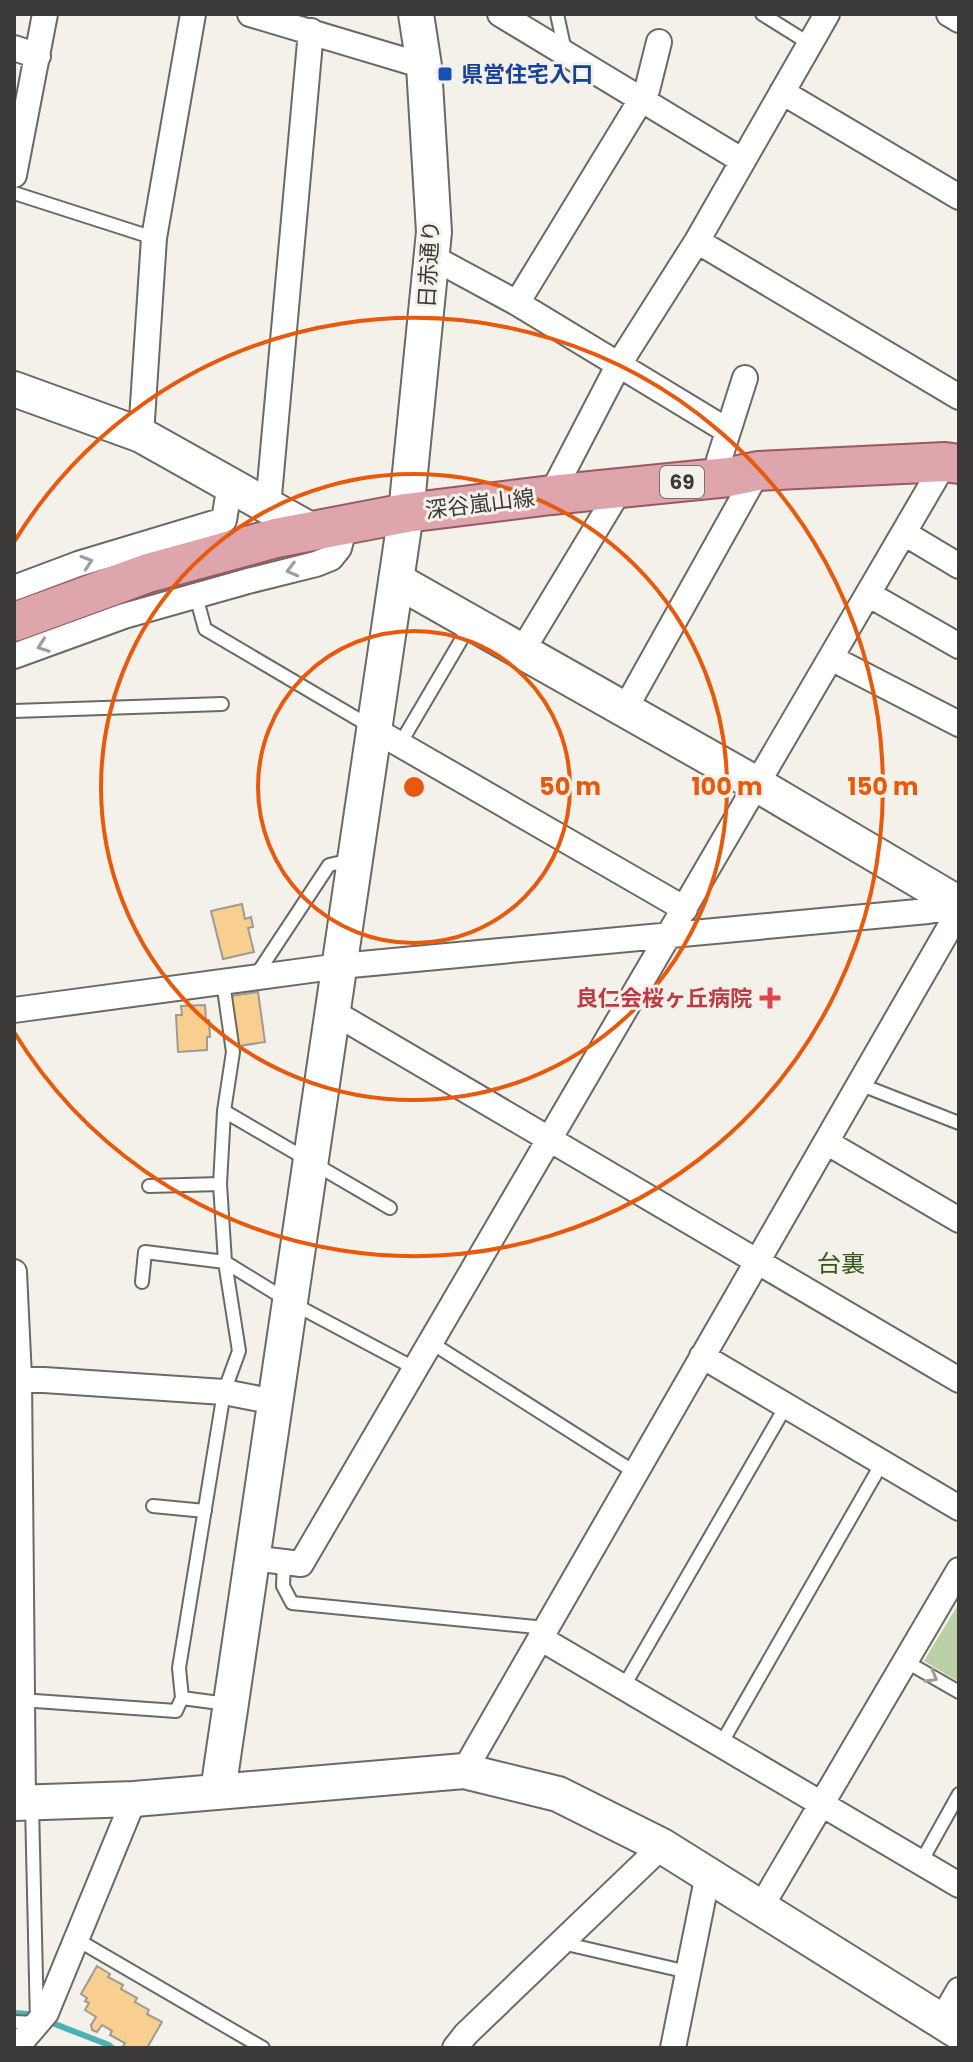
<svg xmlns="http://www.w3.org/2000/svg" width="973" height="2062" viewBox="0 0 973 2062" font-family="Poppins,'Noto Sans JP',sans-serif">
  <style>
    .green { fill: #bbd0a5 }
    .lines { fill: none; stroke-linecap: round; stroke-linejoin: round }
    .stream { stroke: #4bb2b3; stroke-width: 6 }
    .building { fill: #f8cf8e; stroke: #9e9b95; stroke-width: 2 }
    .lane-casing { stroke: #6c6963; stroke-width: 16 }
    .street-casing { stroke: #6c6963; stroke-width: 28 }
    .secondary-casing { stroke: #6c6963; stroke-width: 38 }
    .primary-casing { stroke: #985961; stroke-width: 42 }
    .lane { stroke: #fff; stroke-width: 12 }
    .street { stroke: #fff; stroke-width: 24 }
    .secondary { stroke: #fff; stroke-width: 34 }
    .primary { stroke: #dfa5ad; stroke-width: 38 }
    .oneway { stroke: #9e9c9c }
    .ring { fill: none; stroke: #e8590c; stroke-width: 4 }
    .transit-dot { fill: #1a4fb4; stroke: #f4f0ea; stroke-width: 3 }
    .health-dot { fill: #e0444e; stroke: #f4f0ea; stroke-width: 3 }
    .labels { text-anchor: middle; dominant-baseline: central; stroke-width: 6; stroke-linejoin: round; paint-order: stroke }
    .shield { fill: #f4f0ea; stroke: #73716d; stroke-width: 2 }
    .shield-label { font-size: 20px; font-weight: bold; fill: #3c3a38 }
    .transit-label { font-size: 22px; font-weight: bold; fill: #164399; stroke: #f4f0ea; text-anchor: start }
    .street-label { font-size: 22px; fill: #3c3a38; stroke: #f4f0ea }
    .health-label { font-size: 22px; font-weight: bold; fill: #be3a42; stroke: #f4f0ea; text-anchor: end }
    .neighbourhood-label { font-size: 24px; fill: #34591b; stroke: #f4f0ea }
    .centre { fill: #e8590c; stroke: #f4f0ea; stroke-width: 4 }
    .ring-label { font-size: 24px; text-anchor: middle; font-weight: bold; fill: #e8590c; stroke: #f4f0ea; stroke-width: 6; stroke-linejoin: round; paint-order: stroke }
  </style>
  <rect width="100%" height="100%" fill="#f4f0ea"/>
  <!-- green -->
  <path class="green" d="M959,1603V1682L924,1661Z"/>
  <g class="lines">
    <!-- stream -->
    <path class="stream" d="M14,2013L28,2014
      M47,2021L109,2045L112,2048"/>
  </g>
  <!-- building -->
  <path class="building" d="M242,904L245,919L251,917L253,927L248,928L254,952L223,959L211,911Z
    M258,992L265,1042L239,1046L231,996Z
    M205,1005L206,1020H209L210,1037H207V1050L178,1052L176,1015H182L181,1006Z
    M97,1966L110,1974L108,1977L123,1985L121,1989L137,1998L135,2002L149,2010L147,2014L162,2022L147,2048H126L123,2046L125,2043L110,2035L112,2031L102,2025L97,2032L92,2030L91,2025L96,2017L85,2010L89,2003L85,2001L87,1998L81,1994Z"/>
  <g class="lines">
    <defs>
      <path id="lane" d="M557,14L565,51
        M762,14L810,44
        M14,193L154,238
        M196,596L205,629L373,728
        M14,711L222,704
        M400,744L470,625
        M255,977L329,865L351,860
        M223,982L233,1052L224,1111L220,1184L225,1262L239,1351L224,1392L179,1668L182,1698L227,1704
        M859,1084L959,1123
        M224,1111L390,1208
        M149,1186L220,1184
        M142,1282L145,1252L225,1262L290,1302L414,1368
        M430,1342L636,1473
        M153,1506L205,1511
        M284,1562L283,1586L292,1603L546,1628
        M905,1661L959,1692
        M624,1686L786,1406
        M21,1700L176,1711L182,1698
        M721,1744L882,1463
        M921,1862L959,1794
        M76,1939L263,2048
        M562,1943L688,1972
        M14,2022L37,2023L32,1805"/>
      <path id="street" d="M250,14L424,66
        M500,14L743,161
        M949,14L959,20
        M14,48L38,56
        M782,92L959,197
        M14,175L45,14
        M697,241L959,397
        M432,257L517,303L728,431
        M517,303L647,90L659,42
        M141,435L154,238L193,14
        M729,477L719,460L745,378
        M551,495L619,364L697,241L827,14
        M268,507L311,31
        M904,533L959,566
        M14,588L78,564L224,520L230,484
        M868,594L959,646
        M522,651L620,489
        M14,656L124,616L248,581L316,564L331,558L339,548L345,525
        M831,658L959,724
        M625,709L758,471
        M375,730L685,909
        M14,1010L340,966L928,911L959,906
        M333,1012L959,1380
        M826,1142L959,1220
        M14,1272L19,1378L23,1802
        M702,1356L959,1508
        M14,1378L224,1392L275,1402
        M252,1558L301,1564L945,462L952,467
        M540,1638L959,1885
        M464,1771L959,911
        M761,1907L959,1570
        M941,2021L959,1990
        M16,2048L46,2013L134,1799
        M455,2048L466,2034L662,1846
        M673,2048L708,1874"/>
      <path id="secondary" d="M14,389L141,435L312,531
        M396,580L758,785L959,904
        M218,1791L406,513L434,232L424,66L416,14
        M14,1803L134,1799L464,1771L558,1794L662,1846L959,2032"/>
      <path id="primary" d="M14,622L148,573L276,538L406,513L551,495L729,477L758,471L945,462L959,464"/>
    </defs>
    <!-- lane casing -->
    <use href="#lane" class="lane-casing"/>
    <!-- street casing -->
    <use href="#street" class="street-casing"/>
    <!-- secondary casing -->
    <use href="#secondary" class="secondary-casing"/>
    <!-- primary casing -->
    <use href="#primary" class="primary-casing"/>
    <!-- lane -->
    <use href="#lane" class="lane"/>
    <!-- street -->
    <use href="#street" class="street"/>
    <!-- secondary -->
    <use href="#secondary" class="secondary"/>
    <!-- primary -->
    <use href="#primary" class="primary"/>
  </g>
  <!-- one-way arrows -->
  <defs><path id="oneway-chevron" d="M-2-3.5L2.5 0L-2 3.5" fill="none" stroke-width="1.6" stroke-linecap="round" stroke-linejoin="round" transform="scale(2)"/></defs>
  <g class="oneway">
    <use href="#oneway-chevron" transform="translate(87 562) rotate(-18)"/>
    <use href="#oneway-chevron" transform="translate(292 570) rotate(166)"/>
    <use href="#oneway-chevron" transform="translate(43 646) rotate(160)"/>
    <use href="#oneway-chevron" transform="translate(932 1677) rotate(30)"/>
  </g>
  <!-- distance rings -->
  <g class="ring">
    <circle cx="414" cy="787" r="156"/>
    <circle cx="414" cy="787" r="313"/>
    <path d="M14 542A469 469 0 1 1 14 1032"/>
  </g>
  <!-- markers -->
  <rect class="transit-dot" x="437" y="66" width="16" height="16" rx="4"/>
  <path class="health-dot" d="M766 986h8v8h8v8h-8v8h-8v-8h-8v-8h8z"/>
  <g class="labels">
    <!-- shield labels -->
    <rect class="shield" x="660" y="466" width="44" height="32" rx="6"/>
    <g class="shield-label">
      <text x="682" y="482">69</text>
    </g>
    <!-- transit labels -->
    <g class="transit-label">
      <text x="461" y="74">県営住宅入口</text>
    </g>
    <!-- street labels -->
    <g class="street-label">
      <text transform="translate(429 264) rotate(-87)">日赤通り</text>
      <text transform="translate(480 504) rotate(-7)">深谷嵐山線</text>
    </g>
    <!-- health labels -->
    <g class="health-label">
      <text x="752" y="998">良仁会桜ヶ丘病院</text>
    </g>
    <!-- neighbourhood labels -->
    <g class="neighbourhood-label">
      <text x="841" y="1263">台裏</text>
    </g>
  </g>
  <circle cx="414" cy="787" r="12" class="centre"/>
  <g class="ring-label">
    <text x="570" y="795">50 m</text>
    <text x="727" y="795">100 m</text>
    <text x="883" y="795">150 m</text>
  </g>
  <!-- border -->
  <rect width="973" height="2062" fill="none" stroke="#3c3a38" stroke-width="32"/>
</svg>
